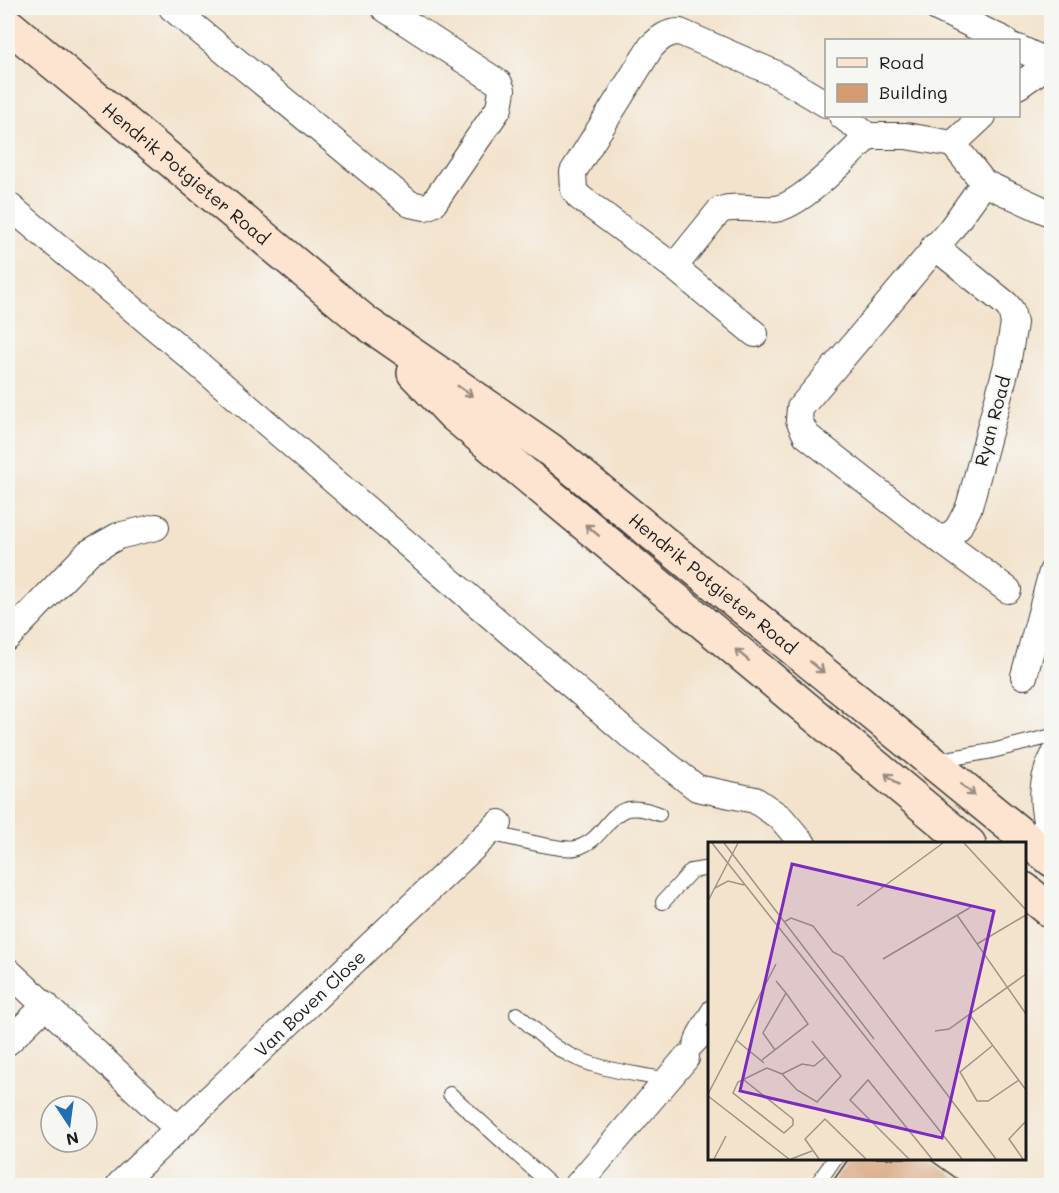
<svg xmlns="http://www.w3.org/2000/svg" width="1059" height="1193" viewBox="0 0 1059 1193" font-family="Mali,sans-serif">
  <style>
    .building { fill: #d59c71 }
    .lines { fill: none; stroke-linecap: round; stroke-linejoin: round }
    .lane-casing { stroke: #3c3a37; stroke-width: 16 }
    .street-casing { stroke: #3c3a37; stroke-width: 28 }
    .secondary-casing { stroke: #3c3a37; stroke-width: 36 }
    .lane { stroke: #fff; stroke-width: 14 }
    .street { stroke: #fff; stroke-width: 26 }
    .secondary { stroke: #fde4d1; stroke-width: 33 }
    .oneway { stroke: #988a80 }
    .labels { text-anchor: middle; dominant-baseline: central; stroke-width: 4.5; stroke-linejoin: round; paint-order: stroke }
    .street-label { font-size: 18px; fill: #1c1c1c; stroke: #f6f6f2 }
    .inset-road { fill: none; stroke: #9d9386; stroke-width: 1.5 }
    .view { fill: #7b2cbf; fill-opacity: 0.15; stroke: #7b2cbf; stroke-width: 3 }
    .inset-edge { fill: none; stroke: #1c1c1c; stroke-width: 3 }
  </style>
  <rect width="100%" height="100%" fill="#f6f6f2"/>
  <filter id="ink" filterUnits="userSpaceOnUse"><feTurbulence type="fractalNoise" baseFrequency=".0167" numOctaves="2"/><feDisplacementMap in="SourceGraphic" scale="12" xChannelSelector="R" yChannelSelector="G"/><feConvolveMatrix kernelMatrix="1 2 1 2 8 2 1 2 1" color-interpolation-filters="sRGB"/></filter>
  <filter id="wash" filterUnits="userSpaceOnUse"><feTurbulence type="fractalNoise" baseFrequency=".008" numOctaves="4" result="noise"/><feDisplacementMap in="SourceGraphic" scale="24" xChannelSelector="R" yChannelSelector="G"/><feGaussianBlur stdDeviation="1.35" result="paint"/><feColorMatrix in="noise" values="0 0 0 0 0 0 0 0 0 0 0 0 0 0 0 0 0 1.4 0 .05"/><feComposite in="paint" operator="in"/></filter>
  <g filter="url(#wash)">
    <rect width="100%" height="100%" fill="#f3e3cd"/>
    <g id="blocks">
      <!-- building -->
      <path class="building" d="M849,1158H928L967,1186H838L833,1181Z"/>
    </g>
  </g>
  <g filter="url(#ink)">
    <use href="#blocks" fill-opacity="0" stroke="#3c3a37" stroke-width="1.5"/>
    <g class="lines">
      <defs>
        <path id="lane" d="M935,761L992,751L1052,736
          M489,833C507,836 561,852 576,848C614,837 605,793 659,814
          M1045,846C1037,808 1030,783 1052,747
          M663,902L691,871L710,868
          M517,1014C533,1028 548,1044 568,1054C597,1070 634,1073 666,1080
          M690,1054L710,1033
          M686,1058L695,1032L710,1007
          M450,1094L552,1186
          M816,1186L835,1158"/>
        <g id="street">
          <path d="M172,8L410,204L425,207L433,204L499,108L502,90L499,83L384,8"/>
          <path d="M937,8L1004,40"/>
          <path d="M1018,48L1050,63"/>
          <path d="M1018,86L1052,62"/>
          <path d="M842,116L868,136H906L953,144"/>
          <path d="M953,144L984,183L1052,214"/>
          <path d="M953,144L983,116"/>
          <path d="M8,205L176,345L628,734L697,788L755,800L781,818L803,844"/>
          <path d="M934,246L1006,304L1011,310L1014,323L1007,365L969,507L958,528L943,542L1008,590"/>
          <path d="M674,267L720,210C739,204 755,211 774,209C800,207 849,155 868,136"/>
          <path d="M755,334L674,267L579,197L574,190L573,172L651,47C660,38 667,32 680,32L774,73L826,104"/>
          <path d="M943,542L806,435L799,420L800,408L951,229L984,183"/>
          <path d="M8,637L88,553L118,536L156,527"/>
          <path d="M1024,676L1052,572"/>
          <path d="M8,971L178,1129"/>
          <path d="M8,1042L46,1005"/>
          <path id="s1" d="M120,1184L499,823"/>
          <path d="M577,1186L686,1058"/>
        </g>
        <g id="secondary">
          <path id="s2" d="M8,25L365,322L549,449L1052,860"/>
          <path d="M414,373L454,415L969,844"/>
          <path d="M1024,889L1052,912"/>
        </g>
      </defs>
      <!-- lane casing -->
      <use href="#lane" class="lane-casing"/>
      <!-- street casing -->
      <use href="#street" class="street-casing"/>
      <!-- secondary casing -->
      <use href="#secondary" class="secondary-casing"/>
      <!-- lane -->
      <use href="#lane" class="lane"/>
      <!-- street -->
      <use href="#street" class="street"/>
      <!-- secondary -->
      <use href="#secondary" class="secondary"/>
    </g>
    <!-- one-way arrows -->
    <defs><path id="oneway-shaft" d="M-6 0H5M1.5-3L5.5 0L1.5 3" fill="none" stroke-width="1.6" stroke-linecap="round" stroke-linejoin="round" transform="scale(1.5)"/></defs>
    <g class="oneway">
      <use href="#oneway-shaft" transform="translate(465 391) rotate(35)"/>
      <use href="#oneway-shaft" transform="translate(592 530) rotate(-140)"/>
      <use href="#oneway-shaft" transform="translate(742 655) rotate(-140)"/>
      <use href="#oneway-shaft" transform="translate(817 667) rotate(39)"/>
      <use href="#oneway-shaft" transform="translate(892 779) rotate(-140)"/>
      <use href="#oneway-shaft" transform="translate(968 790) rotate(40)"/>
    </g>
  </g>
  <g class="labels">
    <!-- street labels -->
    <g class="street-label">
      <text stroke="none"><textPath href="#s2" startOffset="232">Hendrik Potgieter Road</textPath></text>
      <text transform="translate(992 421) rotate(-75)">Ryan Road</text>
      <text stroke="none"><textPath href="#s2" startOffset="900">Hendrik Potgieter Road</textPath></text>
      <text stroke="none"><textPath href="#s1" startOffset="262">Van Boven Close</textPath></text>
    </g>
  </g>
  <!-- overview -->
  <g transform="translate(708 842)">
    <rect width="318" height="318" fill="#f3e3cd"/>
    <path class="inset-road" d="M4,1L254,317M16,1L166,197M256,1L318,68M0,14V40M7,46L20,39L36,43M0,59L30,1M149,64L235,1M249,73L318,172M76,80L83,76L105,84L125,110L135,115L288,317M269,102L318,73M175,117L263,65M262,173L318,248M227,189L241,187L318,132M28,198L56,221M284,204L252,230L269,259H280L311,238M67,208L55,191L78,151L68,139M54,218L100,182L78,151M59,226L74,232L89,248L109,260L133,234L104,199M74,232L94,222L106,224L117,215M36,238L85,277V283L76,291L25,251L30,240L59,226M0,252L68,122M0,254L81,317M6,317L18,294M83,317L104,309M111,317L97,297L117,277L158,317M201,317L142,258L160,238L224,317M315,317L301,297L318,279"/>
    <path class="view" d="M84,22L286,69L234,296L32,249Z"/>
    <rect width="318" height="318" class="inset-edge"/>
  </g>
  <!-- margin -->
  <rect width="1059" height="1193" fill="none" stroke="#f6f6f2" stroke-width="30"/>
  <!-- legend -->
  <rect x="825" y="39" width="195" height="78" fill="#f6f6f2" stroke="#9f9f9c" stroke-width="1.5"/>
  <rect x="837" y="58" width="30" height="9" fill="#fde4d1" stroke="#9f9f9c" stroke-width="1.5"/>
  <text x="879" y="69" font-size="18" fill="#1c1c1c">Road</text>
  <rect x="837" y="84" width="30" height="18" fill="#d59c71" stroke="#9f9f9c" stroke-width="1.5"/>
  <text x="879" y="99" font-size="18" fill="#1c1c1c">Building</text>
  <!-- north arrow -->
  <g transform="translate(69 1124) rotate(167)"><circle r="28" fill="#f6f6f2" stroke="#9f9f9c" stroke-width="1.5"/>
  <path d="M0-4.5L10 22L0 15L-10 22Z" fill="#1f6fb2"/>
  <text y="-9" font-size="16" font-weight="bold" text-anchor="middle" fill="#1c1c1c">N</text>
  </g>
</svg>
